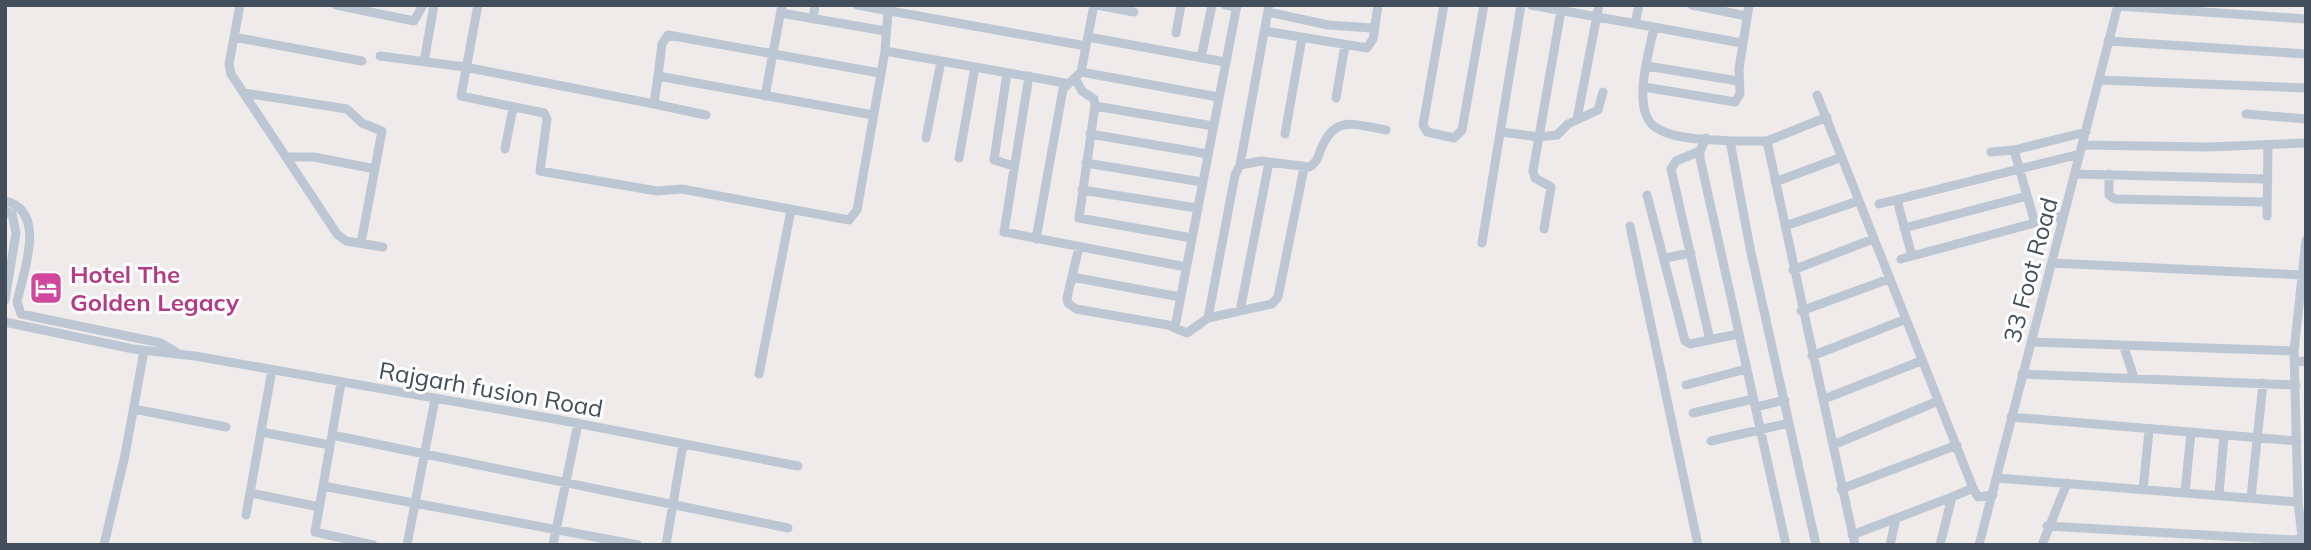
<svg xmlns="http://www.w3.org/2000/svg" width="2311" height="550" viewBox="0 0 2311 550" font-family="Mulish,sans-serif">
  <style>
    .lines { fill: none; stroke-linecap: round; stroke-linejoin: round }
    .street { stroke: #bdc7d3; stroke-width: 9 }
    .labels { text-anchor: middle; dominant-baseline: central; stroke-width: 6; stroke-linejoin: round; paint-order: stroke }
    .street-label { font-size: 24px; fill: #424e5b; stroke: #fff }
    .hotel-label { font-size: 24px; font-weight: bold; fill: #b23c85; stroke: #fff; text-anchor: start }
  </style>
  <rect width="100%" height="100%" fill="#efebeb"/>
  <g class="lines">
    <!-- street -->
    <path class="street" d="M240,5L229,64L231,74L337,234L346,241L383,247
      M336,5L414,21L423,5
      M478,5L461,96L544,113L547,119L540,171L657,191L682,189L849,220L857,210L885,51L888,11
      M857,5L1086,46
      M1097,5L1134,12
      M1225,5L1237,7
      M1444,5L1423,125L1427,132L1454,138L1462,130L1484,5
      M1531,5L1742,43
      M1692,5L1747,16
      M2118,6L2306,19
      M1268,12L1328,25L1373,28
      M781,13L885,31
      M813,19L815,5
      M1635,24L1639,5
      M1654,28C1649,52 1631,110 1655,127C1673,140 1708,139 1730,141L1750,248L1816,545
      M1265,31L1367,48L1373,39L1378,5
      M1176,33L1181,5
      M234,37L362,61
      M1088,37L1225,62
      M2108,41L2306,54
      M885,51L1065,83
      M380,56L465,67L654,104L658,76L873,115
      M1201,58L1212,5
      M424,62L434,5
      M1647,66L1738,81
      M1081,72L1218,97
      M1007,73L994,160L1014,166
      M658,76L662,44L668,35L880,73
      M1029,76L1004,232L1186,267
      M1076,80L1082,91L1094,99L1095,106L1079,218L1192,238
      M2099,80L2306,88
      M1644,87L1735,102L1740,94L1739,69L1749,5
      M244,93L347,109L362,123L382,131L361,243
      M1817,95L1973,488
      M765,96L782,5
      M1336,98L1345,45
      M654,104L706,115
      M1095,106L1213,126
      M2246,114L2306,119
      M1577,119L1599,5
      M1502,132L1539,137L1557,135L1568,124L1598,110L1603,92
      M1090,134L1208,154
      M1285,134L1302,38
      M926,138L941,61
      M1706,138L1700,151V158L1786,545
      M1730,141H1767L1827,117
      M1767,141C1796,276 1825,410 1855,545
      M2082,145L2208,147L2306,143
      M505,149L513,108
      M2014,150L2035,223
      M1700,151L1676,161L1671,169L1710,340
      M1991,152L2014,150L2086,132
      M287,157H314L375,169
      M959,158L975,67
      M1086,163L1202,182
      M1240,165L1269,5
      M2075,174L2268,179
      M2109,174V195L2115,199L2267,202
      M1775,182L1842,157
      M1082,190L1197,208
      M1647,195L1685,341L1690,344L1738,334
      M1897,200L1912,256
      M5,201C48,211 23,273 17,302L21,314L161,343L176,352
      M1879,204L2080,154
      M5,211L12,214L16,233L5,300
      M2267,216L2268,145
      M1630,226L1698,545
      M1785,226L1858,201
      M1904,228L2027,196
      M1544,229L1551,187L1535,178L1533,171L1562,5
      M1036,239L1063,89L1081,72L1094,5
      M1482,243L1521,5
      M1079,247L1067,298L1068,303L1076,309L1168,325L1187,333L1208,318L1272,304L1278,297L1304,168
      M1665,258L1691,253
      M1901,259L2064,215
      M2052,263L2302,275
      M1793,270L1873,239
      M1072,277L1180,297
      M1240,311L1269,162
      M1801,311L1889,279
      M1208,318L1235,175L1240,165L1261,161L1309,167C1317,163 1318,157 1321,149C1335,114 1355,125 1386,130
      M5,322L133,349L195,356L560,420L798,466
      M1175,327L1237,5
      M2032,342L2294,351
      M2124,347L2134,378
      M1812,356L1906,319
      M2295,362L2306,361
      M759,374L791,210
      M2022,374L2296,385
      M341,383L315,532L373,545
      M1686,385L1746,369
      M1824,399L1921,361
      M1756,407L1785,400
      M134,409L226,427
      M1693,413L1753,399
      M2011,417L2297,441
      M261,432L330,445
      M332,435L788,528
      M1711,441L1789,423
      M1833,445L1938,401
      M1997,478L2298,502
      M323,486L638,545
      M1841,489L1957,445
      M2143,489L2149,431
      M2185,492L2191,433
      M251,493L319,507
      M2219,494L2224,436
      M2251,498L2263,383
      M246,515L272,370
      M2047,526L2293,540L2306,538
      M1852,535L1952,497
      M104,545L125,455L144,351
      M407,545L435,399
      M553,545L578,423
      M666,545L683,445
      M1890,545L1896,518
      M1940,545L1952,497L1973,488L1978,497L1993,495
      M1979,545L2118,5
      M2042,545L2067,483
      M2303,545L2298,502L2294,351L2306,240"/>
  </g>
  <!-- icons -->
  <defs>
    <symbol id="hotel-square" viewBox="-11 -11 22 22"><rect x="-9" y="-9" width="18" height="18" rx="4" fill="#d1479c" stroke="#fff"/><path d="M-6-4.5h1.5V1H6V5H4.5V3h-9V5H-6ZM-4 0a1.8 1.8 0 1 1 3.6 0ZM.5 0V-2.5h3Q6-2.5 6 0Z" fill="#fff"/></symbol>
  </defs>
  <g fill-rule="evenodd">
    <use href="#hotel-square" x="27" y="269" width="38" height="38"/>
  </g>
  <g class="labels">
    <!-- street labels -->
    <g class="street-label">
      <text transform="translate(2030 270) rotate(-75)">33 Foot Road</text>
      <text transform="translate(491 389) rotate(10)">Rajgarh fusion Road</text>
    </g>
    <!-- hotel labels -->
    <g class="hotel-label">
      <text x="70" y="274">Hotel The<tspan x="70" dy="28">Golden Legacy</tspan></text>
    </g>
  </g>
  <!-- border -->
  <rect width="2311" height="550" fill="none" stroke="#424e5b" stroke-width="14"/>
</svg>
